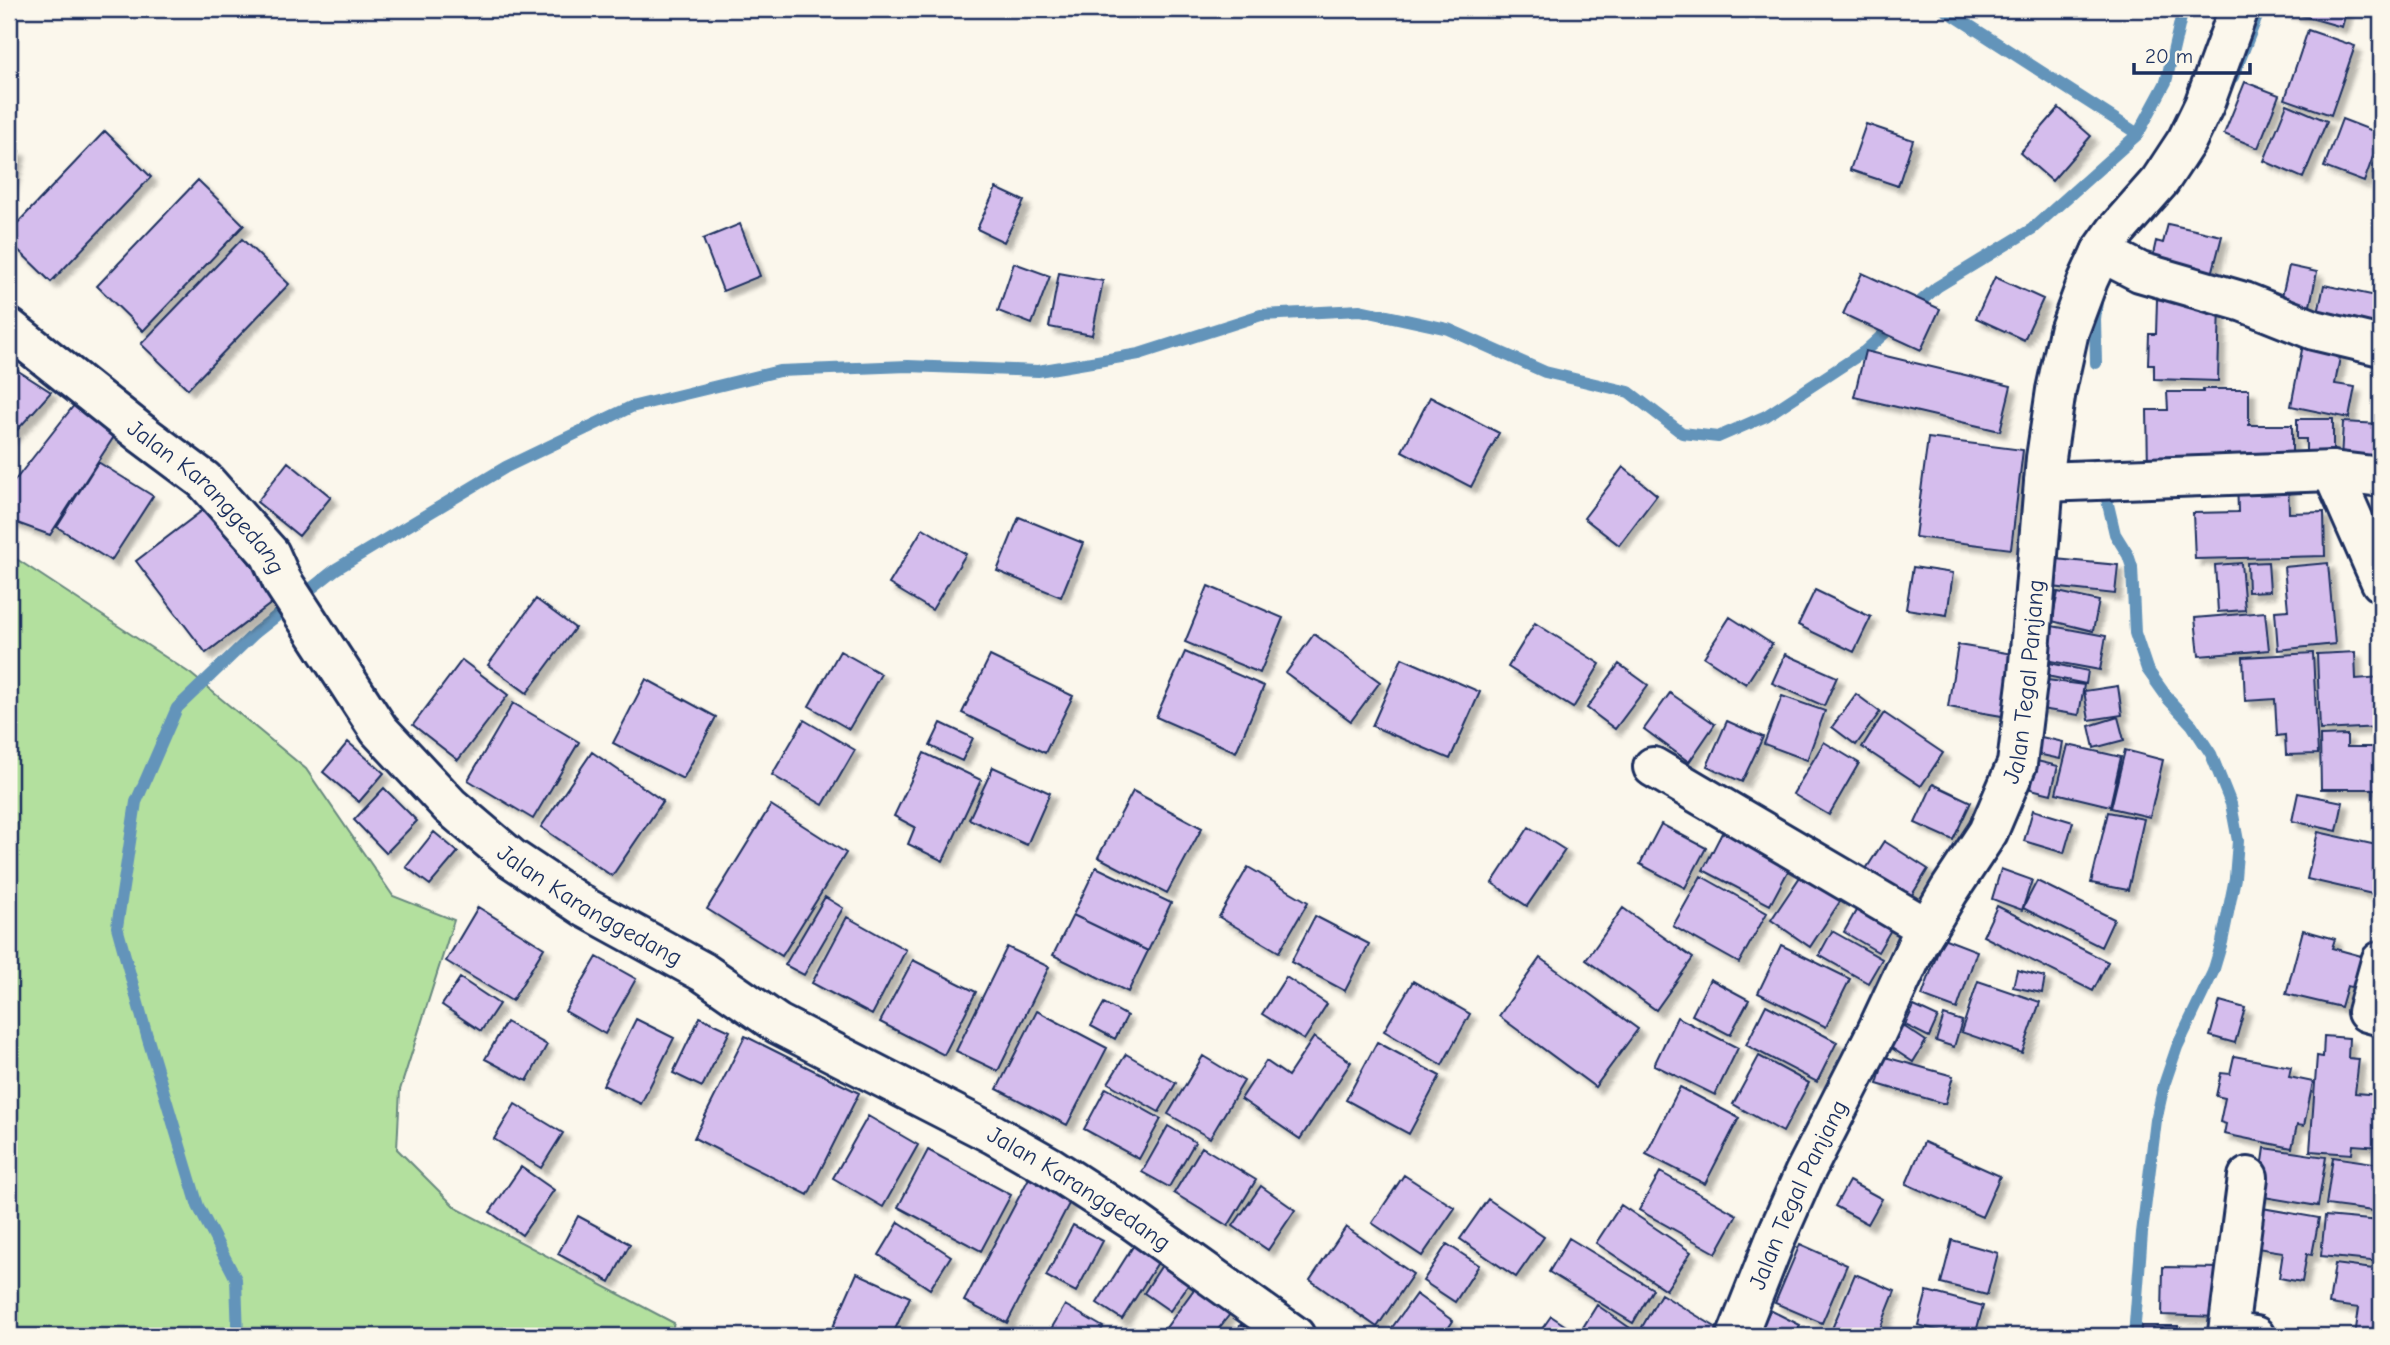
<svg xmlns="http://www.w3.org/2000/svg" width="2390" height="1345" viewBox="0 0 2390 1345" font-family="'Comic Neue',sans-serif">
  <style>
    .green { fill: #b3e09e; stroke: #67887e; stroke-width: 2 }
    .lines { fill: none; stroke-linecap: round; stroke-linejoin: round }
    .stream { stroke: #6494ba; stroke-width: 12 }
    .building { fill: #d5bded; stroke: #1b2f5e; stroke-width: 2; filter: url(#shadow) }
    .minor-casing { stroke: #1b2f5e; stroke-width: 44 }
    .minor { stroke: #fbf7ec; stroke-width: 38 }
    .labels { text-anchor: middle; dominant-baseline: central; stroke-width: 5; stroke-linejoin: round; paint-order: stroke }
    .street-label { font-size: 24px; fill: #1b2f5e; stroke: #fbf7ec }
  </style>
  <defs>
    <filter id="shadow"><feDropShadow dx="6" dy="6" stdDeviation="2" flood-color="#0004"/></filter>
  </defs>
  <rect width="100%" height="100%" fill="#fbf7ec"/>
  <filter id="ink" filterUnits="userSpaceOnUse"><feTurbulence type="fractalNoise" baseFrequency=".0143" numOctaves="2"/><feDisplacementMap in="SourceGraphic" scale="14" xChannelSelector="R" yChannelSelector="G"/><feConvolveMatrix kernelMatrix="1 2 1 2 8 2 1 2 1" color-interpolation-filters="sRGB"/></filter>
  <g filter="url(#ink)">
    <!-- green -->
    <path class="green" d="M9,554L191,674L306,769L393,896L454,920L400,1090L397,1149L456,1208L674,1323L670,1336H9Z"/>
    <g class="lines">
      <!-- stream -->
      <path class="stream" d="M1944,9L2138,134
        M2233,77L2260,9
        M1911,310L1937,287L2032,229L2138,134L2166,82L2183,9
        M2096,363L2095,319L2097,301
        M2107,500L2115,534L2128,555L2132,567L2135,633L2147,669L2169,700L2192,725L2211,754L2231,804L2238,841L2235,878L2222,942L2213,972L2177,1047L2164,1085L2156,1120L2142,1233L2134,1336
        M238,1336L236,1279L198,1206L147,1036L117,927L136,802L177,708L255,633L336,569L506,467L631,407L779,371L908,366L1038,371L1139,354L1261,315L1360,310L1448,329L1545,372L1629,392L1682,433L1718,437L1766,416L1865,351L1897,322"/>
    </g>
    <!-- building -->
    <path class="building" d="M2287,9H2347L2342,27L2286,11Z
      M2308,30L2355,46L2331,115L2285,99Z
      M2245,82L2279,95L2258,148L2224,134Z
      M2287,104L2327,121L2303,178L2264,161Z
      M2059,108L2091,136L2052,181L2020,153Z
      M2342,119L2381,134L2364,182L2324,167Z
      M1866,124L1913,140L1898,186L1850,170Z
      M105,131L151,177L51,282L9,241V232Z
      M2381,148V177L2373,174Z
      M9,149L19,151L9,192Z
      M198,180L244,225L143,331L97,286Z
      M996,188L1024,201L1004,242L977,229Z
      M740,224L760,276L723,291L703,239Z
      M2168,224L2222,236L2210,282L2150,268L2156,241L2163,243Z
      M242,239L289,284L188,389L141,344Z
      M1014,263L1050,276L1032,324L998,311Z
      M2289,266L2317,272L2308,315L2279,309Z
      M1059,273L1103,281L1092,335L1049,327Z
      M1862,273L1940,309L1921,350L1843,314Z
      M1995,277L2043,299L2024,340L1976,318Z
      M2324,285L2381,297V337L2316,323Z
      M2157,299L2220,302L2218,381L2154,379V364H2148L2149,334H2156Z
      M2305,334L2343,341L2335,384L2355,387L2349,418L2291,406Z
      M1865,351L2011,386L2000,431L1854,397Z
      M9,365L51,392L20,427L9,419Z
      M2203,389H2249V425H2292V468L2148,470L2147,410H2168L2167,392H2203Z
      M82,395L115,435L50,535L9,520V488Z
      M1430,397L1499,433L1471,487L1402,451Z
      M9,419L20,427L9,439Z
      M2297,419H2333V463H2306V439H2297Z
      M2343,422L2381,424V461L2341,460Z
      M1928,438L2023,450L2011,549L1915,537Z
      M98,462L153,496L111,561L57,527Z
      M288,462L331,497L299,536L257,502Z
      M1623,467L1657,495L1619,545L1584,518Z
      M2288,477L2289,513L2324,512L2325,556L2195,559L2193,513L2238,512L2237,479Z
      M207,507L277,599L206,653L136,561Z
      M1019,517L1083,543L1061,597L997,571Z
      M923,528L966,554L932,610L889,584Z
      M2055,559L2118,565L2115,594L2052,587Z
      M2268,562L2270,591L2248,592L2247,563Z
      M2241,563L2245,610L2218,612L2215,565Z
      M2328,563L2335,644L2278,650L2275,611L2288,610L2284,567Z
      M1913,567L1953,573L1947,615L1906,609Z
      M1208,586L1283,618L1260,673L1185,642Z
      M1815,590L1871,617L1854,652L1798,625Z
      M2058,592L2099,601L2093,631L2052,621Z
      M536,599L575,628L527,693L488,665Z
      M2265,612L2269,650L2199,656L2195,618Z
      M1730,617L1772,644L1746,684L1704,657Z
      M1535,623L1600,664L1573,708L1508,667Z
      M2052,626L2106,636L2100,670L2045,660Z
      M1314,634L1380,682L1351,721L1286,673Z
      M1958,645L2019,655L2008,717L1948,707Z
      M840,651L881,674L849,729L809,706Z
      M1185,652L1264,686L1236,752L1156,717Z
      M2355,652L2356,679L2381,677V727L2320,730L2317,654Z
      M2313,653L2318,754L2286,755L2285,735L2277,736L2275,699L2245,701L2243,657Z
      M1785,654L1837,677L1824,706L1772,683Z
      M990,656L1073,696L1045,753L962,713Z
      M1402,658L1480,692L1450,759L1372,726Z
      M462,660L508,695L458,760L413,725Z
      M2045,662L2088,671L2086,684L2042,675Z
      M1619,664L1648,685L1615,729L1587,708Z
      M646,679L716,717L683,779L613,743Z
      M2040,679L2084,685L2079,715L2035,708Z
      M2118,686L2122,715L2089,720L2084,691Z
      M1670,693L1715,724L1689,762L1644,729Z
      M1856,694L1880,712L1856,745L1832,727Z
      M1782,696L1825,711L1807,760L1764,744Z
      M513,703L579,742L533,819L468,780Z
      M1884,713L1943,753L1921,786L1862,747Z
      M2118,717L2124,740L2094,748L2089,726Z
      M804,720L855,750L823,805L772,775Z
      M1727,721L1763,737L1742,782L1707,766Z
      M941,723L973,738L962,761L930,746Z
      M2347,735V747H2381V789H2321L2320,736Z
      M2037,736L2063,742L2060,759L2033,753Z
      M348,742L384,773L359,802L323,772Z
      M1824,742L1859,763L1829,815L1793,794Z
      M2068,745L2121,757L2110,806L2056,793Z
      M2125,750L2163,760L2150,817L2111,808Z
      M592,752L663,801L612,876L541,827Z
      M924,753L981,780L943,861L908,844L915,827L894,816Z
      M2037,761L2058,766L2051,794L2031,789Z
      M993,767L1050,793L1027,845L969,819Z
      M1933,784L1971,802L1953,840L1915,823Z
      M384,788L417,821L386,853L354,820Z
      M1133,791L1202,828L1167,893L1098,857Z
      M2298,793L2343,802L2337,831L2292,821Z
      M771,805L846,853L782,956L707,909Z
      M2033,810L2073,822L2064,853L2024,841Z
      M2108,812L2144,819L2128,890L2091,883Z
      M1661,824L1706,848L1685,888L1640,864Z
      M1726,825L1794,860L1770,905L1703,870Z
      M1529,827L1565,850L1527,906L1492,883Z
      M434,832L458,852L430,885L406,867Z
      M2318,832L2381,846V896L2307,879Z
      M1884,841L1928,869L1910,898L1866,869Z
      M1096,867L1171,903L1148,951L1073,915Z
      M1248,867L1308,902L1279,952L1219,917Z
      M1806,868L1845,894L1810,947L1771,920Z
      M2001,869L2032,880L2022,910L1992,899Z
      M1701,876L1767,913L1739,963L1673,926Z
      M2037,881L2114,919L2101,947L2023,908Z
      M825,897L843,908L804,975L785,965Z
      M1862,900L1896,921L1878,952L1844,932Z
      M1997,906L2108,962L2093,991L1983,936Z
      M478,907L544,948L512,1001L446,961Z
      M1623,908L1693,958L1656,1010L1586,960Z
      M1073,915L1148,951L1128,992L1053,955Z
      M1315,916L1369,944L1345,991L1291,962Z
      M847,917L906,950L872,1015L812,983Z
      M2303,930L2335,939L2332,948L2376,960L2368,991L2347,986L2341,1007L2286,994Z
      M1832,931L1882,959L1868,983L1819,955Z
      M1943,938L1977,951L1957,1009L1922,996Z
      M1781,945L1850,979L1826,1027L1758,993Z
      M1007,947L1049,967L998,1071L956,1051Z
      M597,957L636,979L605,1034L565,1011Z
      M1540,958L1638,1029L1595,1087L1499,1016Z
      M913,960L976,992L944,1055L880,1022Z
      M2017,970L2045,977L2042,993L2013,987Z
      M1286,977L1327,1004L1304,1040L1262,1014Z
      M460,978L499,1004L481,1031L442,1005Z
      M1710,979L1749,1000L1730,1035L1692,1015Z
      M1413,981L1470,1014L1442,1065L1384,1031Z
      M1978,981L2040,1002L2022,1053L1961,1032Z
      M2220,1001L2245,1008L2235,1043L2210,1036Z
      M1104,1003L1127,1016L1115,1039L1091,1026Z
      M1766,1005L1837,1042L1817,1082L1746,1045Z
      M1914,1006L1938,1017L1929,1037L1905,1025Z
      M1037,1011L1107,1048L1067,1125L997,1089Z
      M1944,1015L1962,1021L1954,1047L1936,1041Z
      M700,1017L730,1031L702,1087L673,1073Z
      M1677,1017L1738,1048L1715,1095L1654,1065Z
      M1891,1018L1926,1041L1913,1062L1878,1039Z
      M636,1019L674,1038L641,1104L603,1085Z
      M506,1022L547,1045L527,1081L485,1059Z
      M745,1036L859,1093L808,1195L694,1138Z
      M2324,1036L2349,1038L2348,1058L2359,1059L2355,1093L2381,1095V1147L2353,1145L2352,1154L2310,1151L2317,1056L2323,1057Z
      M1314,1037L1351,1062L1300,1139L1241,1099L1266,1061L1288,1076Z
      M1377,1042L1440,1076L1409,1134L1346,1100Z
      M1126,1054L1176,1083L1159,1112L1108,1083Z
      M1203,1056L1244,1081L1210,1138L1168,1114Z
      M1759,1056L1809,1083L1783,1132L1733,1104Z
      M2234,1056L2291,1067L2289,1077L2313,1082L2304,1126L2297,1125L2292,1148L2224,1134L2226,1124L2220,1122L2225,1098L2216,1096L2221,1073L2230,1074Z
      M1885,1057L1953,1076L1945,1104L1877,1084Z
      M1680,1087L1739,1118L1705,1184L1646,1154Z
      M1106,1088L1161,1119L1139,1159L1084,1129Z
      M515,1104L563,1133L541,1168L494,1139Z
      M868,1116L918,1145L883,1207L833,1178Z
      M1168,1126L1195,1142L1169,1187L1142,1172Z
      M1924,1142L2000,1176L1982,1217L1906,1184Z
      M1202,1147L1256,1180L1228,1226L1174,1193Z
      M2265,1148L2326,1157L2318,1206L2258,1196Z
      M928,1150L1011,1195L981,1251L898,1207Z
      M2333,1157L2381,1164V1212L2326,1205Z
      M521,1167L554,1190L522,1235L490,1212Z
      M1660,1172L1737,1215L1716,1253L1639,1210Z
      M1404,1175L1455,1208L1422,1256L1372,1223Z
      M1029,1178L1071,1200L1007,1323L964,1301Z
      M1849,1181L1882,1199L1868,1224L1835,1206Z
      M1261,1186L1295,1210L1268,1250L1233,1226Z
      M1488,1199L1544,1237L1516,1277L1460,1239Z
      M1621,1205L1691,1252L1666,1290L1596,1243Z
      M2251,1206L2319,1218L2312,1255L2307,1254L2302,1282L2279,1278L2283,1252L2244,1246Z
      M578,1216L630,1244L610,1282L558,1254Z
      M2325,1216L2381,1221V1262L2321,1256Z
      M899,1222L951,1256L930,1289L879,1255Z
      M1073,1225L1103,1241L1076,1292L1046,1276Z
      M1346,1227L1413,1274L1377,1327L1310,1280Z
      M1139,1237L1164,1253L1122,1319L1097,1303Z
      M1569,1238L1653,1289L1633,1323L1549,1272Z
      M1952,1240L1998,1253L1987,1295L1941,1283Z
      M1447,1244L1479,1265L1455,1302L1423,1281Z
      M1800,1244L1847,1265L1822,1323L1775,1303Z
      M1164,1262L1191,1281L1170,1311L1144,1293Z
      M2335,1264L2381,1270V1336H2355L2359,1308L2329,1304Z
      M2163,1267L2220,1268L2218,1317L2162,1315Z
      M857,1273L910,1297L892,1336H829Z
      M1855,1274L1895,1291L1877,1336H1845L1831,1331Z
      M1195,1288L1230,1314L1213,1336H1160Z
      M1927,1291L1983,1306L1975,1336H1958L1918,1325Z
      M1416,1294L1453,1321L1443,1336H1386Z
      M1661,1294L1717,1328L1712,1336H1656L1642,1327Z
      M1065,1305L1103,1327L1098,1336H1047Z
      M1597,1305L1630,1328L1625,1336H1593L1582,1329Z
      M1770,1310L1800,1325L1795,1336H1757Z
      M1551,1316L1581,1336H1537Z
      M1241,1324L1260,1336H1233Z
      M2141,1326H2178V1336H2141Z"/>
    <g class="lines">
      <defs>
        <g id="minor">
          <path d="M2101,252L2140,272L2244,302L2314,330L2381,346"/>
          <path id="s1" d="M9,328L141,433L204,480L270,554L282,581L379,730L450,806L511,858L586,908L703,972L778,1024L993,1134L1049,1166L1134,1221L1295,1336"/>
          <path d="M2332,471L2381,582"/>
          <path d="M2044,482L2332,471L2381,477"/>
          <path d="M1653,767L1927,928"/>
          <path d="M2381,961L2367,1012L2381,1016"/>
          <path d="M2248,1177L2228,1332L2255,1336"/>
          <path id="s2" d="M1737,1336L1777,1235L1804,1174L1877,1031L1918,943L1949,891L1988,832L2017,764L2028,675L2046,458L2056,390L2069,331L2088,280L2101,252L2116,231L2160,181L2187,140L2204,105L2239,9"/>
        </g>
      </defs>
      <!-- minor casing -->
      <use href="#minor" class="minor-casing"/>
      <!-- minor -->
      <use href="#minor" class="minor"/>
    </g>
  </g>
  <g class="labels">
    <!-- street labels -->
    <g class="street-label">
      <text stroke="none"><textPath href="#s1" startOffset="261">Jalan Karanggedang</textPath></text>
      <text stroke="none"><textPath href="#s2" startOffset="721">Jalan Tegal Panjang</textPath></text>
      <text stroke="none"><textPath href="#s1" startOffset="830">Jalan Karanggedang</textPath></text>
      <text stroke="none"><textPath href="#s1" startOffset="1396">Jalan Karanggedang</textPath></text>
      <text stroke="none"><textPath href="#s2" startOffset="154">Jalan Tegal Panjang</textPath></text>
    </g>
  </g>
  <!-- margin -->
  <rect width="2390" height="1345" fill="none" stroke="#fbf7ec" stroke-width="35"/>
  <rect x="18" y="18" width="2355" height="1310" fill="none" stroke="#1b2f5e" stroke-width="2.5" filter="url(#ink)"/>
  <!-- scale -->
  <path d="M2134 63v10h116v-10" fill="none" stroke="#1b2f5e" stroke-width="3.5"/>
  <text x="2145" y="63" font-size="21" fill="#1b2f5e" stroke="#fbf7ec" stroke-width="5" paint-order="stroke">20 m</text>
</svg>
